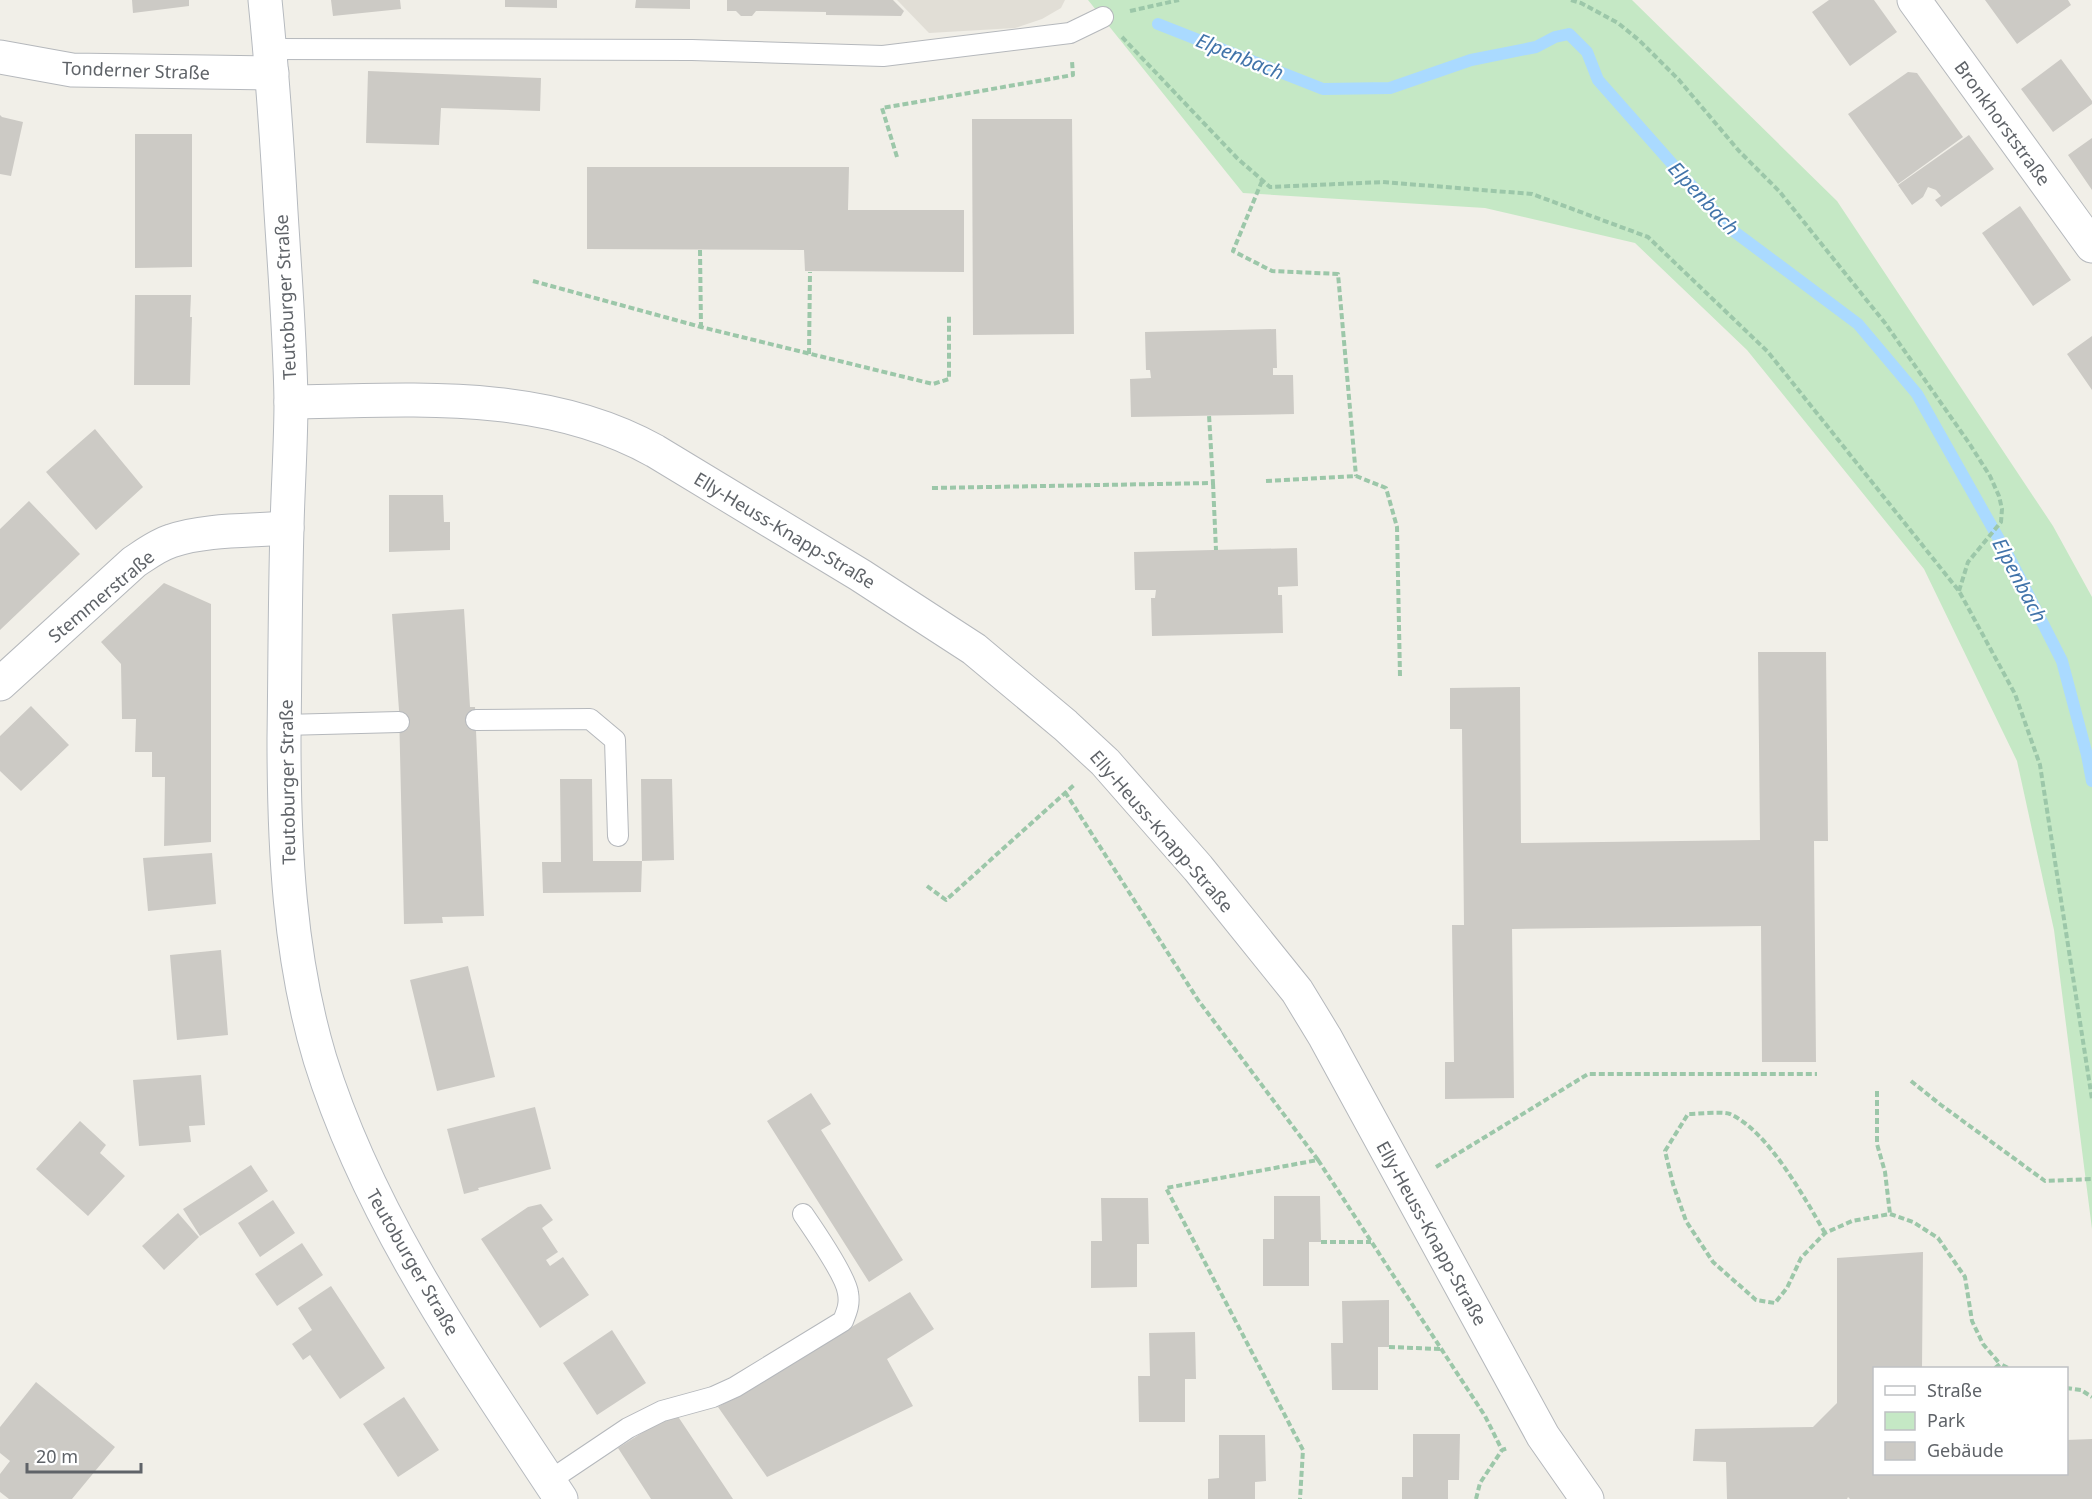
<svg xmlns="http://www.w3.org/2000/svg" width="2092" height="1499" viewBox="0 0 2092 1499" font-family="'Noto Sans',sans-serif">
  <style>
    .education { fill: #e1ded6 }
    .green { fill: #c5e8c5 }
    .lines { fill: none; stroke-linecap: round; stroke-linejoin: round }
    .stream { stroke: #aadaff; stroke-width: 12 }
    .building { fill: #cccac5 }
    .lane-casing { stroke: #b5b8bc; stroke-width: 22 }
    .street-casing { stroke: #b5b8bc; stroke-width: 35 }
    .secondary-casing { stroke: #b6babf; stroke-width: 35 }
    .path { stroke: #9cc7a9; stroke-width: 4; stroke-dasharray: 6 3; stroke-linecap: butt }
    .lane { stroke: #fff; stroke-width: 20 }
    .street { stroke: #fff; stroke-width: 33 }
    .secondary { stroke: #fff; stroke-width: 33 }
    .labels { text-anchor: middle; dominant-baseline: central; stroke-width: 4.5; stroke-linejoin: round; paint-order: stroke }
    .street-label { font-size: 18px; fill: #5f6368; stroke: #fff }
    .water-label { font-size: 20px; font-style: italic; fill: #4174aa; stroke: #fff }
  </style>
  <rect width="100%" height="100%" fill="#f1efe8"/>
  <!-- education -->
  <path class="education" d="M897,0H1065L1061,8L1042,19L1015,28L929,33Z"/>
  <!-- green -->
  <path class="green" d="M1088,0H1632L1837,201L2053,526L2092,597V1229L2054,930L2017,761L1924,569L1747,350L1635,243L1485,208L1243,193Z"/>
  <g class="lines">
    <!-- stream -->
    <path class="stream" d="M1158,24L1323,89L1390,88L1471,60L1536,47L1555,37L1569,34L1587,52L1598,80L1728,227L1858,324L1917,394L2009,557L2062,661L2087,755L2092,781"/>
  </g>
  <!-- building -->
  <path class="building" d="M132,0H189V6L133,13Z
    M331,0H400L401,9L333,16Z
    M505,0H557V8L505,7Z
    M636,0H690V9L635,8Z
    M727,0H893L904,11L901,16L826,15V12L756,11L752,16H741L736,11H727Z
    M1829,0H1874L1897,32L1850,66L1812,12Z
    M1985,0H2068L2071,5L2017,44Z
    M2061,59L2092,101V104L2053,132L2021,89Z
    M368,71L541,78L540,111L441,108L439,145L366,143Z
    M1908,72L1917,73L1963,137L1898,184L1848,114Z
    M0,115L2,117L23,122L11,176L0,174Z
    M972,119H1072L1074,334L973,335Z
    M135,134H192V267L135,268Z
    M1969,135L1994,169L1941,207L1935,200L1941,196L1936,190L1928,187L1923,197L1912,205L1898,185Z
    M2092,138V190L2068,155Z
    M587,167H849L848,210H964V272L805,271L804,250L587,249Z
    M2020,206L2071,280L2033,306L1982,233Z
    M135,295H191L190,317H192L190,385H134Z
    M1276,329L1277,368H1273V375H1293L1294,414L1131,417L1130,379L1151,378L1150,370H1146L1145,332Z
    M2092,336V390L2067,354Z
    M95,429L143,487L96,530L46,472Z
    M389,495H443L444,522H450V550L389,552Z
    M29,501L80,554L0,630V529Z
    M1297,548L1298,586L1278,587V595H1282L1283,633L1152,636L1151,598H1155L1156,590H1135L1134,552Z
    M164,583L211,604V842L164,846L165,777H152V752H135L136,719H122L121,664L101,642Z
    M464,609L470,707H475L484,916L442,917L443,923L404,924L399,710L392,614Z
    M1758,652H1826L1828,841H1814L1816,1062H1762L1761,926L1512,929L1514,1098L1445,1099V1062H1454L1452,925H1464L1462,729H1450V688L1520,687L1521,843L1760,840Z
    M31,706L69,745L21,791L0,771V736Z
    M560,779H592L593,861H642L641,779H672L674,860L642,861L641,892L543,893L542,862H561Z
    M212,853L216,904L148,911L143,858Z
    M221,950L228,1035L177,1040L170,955Z
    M468,966L495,1077L437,1091L410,980Z
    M201,1075L205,1125L189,1126L191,1142L139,1146L133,1080Z
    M811,1093L831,1124L821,1130L903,1260L869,1282L767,1121Z
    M535,1107L551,1169L478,1188L479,1190L464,1194L447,1129Z
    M80,1121L106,1145L100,1153L125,1176L88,1216L36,1169Z
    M251,1165L268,1191L200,1236L183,1209Z
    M1274,1196H1320L1321,1242H1309V1286H1263V1239H1274Z
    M1101,1198H1148L1149,1244H1137V1287L1091,1288V1241H1102Z
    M273,1200L295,1233L260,1257L238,1223Z
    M541,1204L553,1220L542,1228L558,1252L546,1260L550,1266L563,1257L589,1295L540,1328L481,1239L528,1207Z
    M178,1213L199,1237L164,1270L142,1246Z
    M302,1243L323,1275L277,1306L255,1274Z
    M1923,1252L1922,1368H1874V1474H2066V1440L2092,1439V1499H1850L1848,1497L1847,1499H1727L1726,1462L1693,1461L1695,1429L1813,1427L1837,1403V1258Z
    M331,1286L385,1368L340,1399L310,1355L303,1360L292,1344L312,1330L298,1308Z
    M910,1292L934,1329L887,1359L913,1406L767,1477L718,1407Z
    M1389,1300V1347H1378V1390H1332L1331,1343H1343L1342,1301Z
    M612,1330L646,1383L597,1415L563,1363Z
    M1195,1332L1196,1379H1185V1422H1139L1138,1376H1150L1149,1333Z
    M36,1382L115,1447L72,1499H9L0,1492V1474L10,1461L0,1453V1427Z
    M404,1397L439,1450L398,1477L363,1424Z
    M675,1412L733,1499H651L618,1448Z
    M1413,1434H1460L1459,1480H1448V1499H1402V1477H1413Z
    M1219,1435H1265L1266,1481L1255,1482V1499H1208V1479L1219,1478Z"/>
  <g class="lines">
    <defs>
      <path id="lane" d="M270,49L692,50L883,56L1070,33L1103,17
        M476,720L590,719L615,740L618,836
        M284,725L399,722
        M549,1481L628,1428L662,1411L713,1397L735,1387L843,1321C847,1311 850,1304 848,1293C846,1276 814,1230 803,1214"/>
      <path id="street" d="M1914,0L2092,246
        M0,57L72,70L272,73
        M291,402C413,400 544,389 655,451L860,575L974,649L1065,725L1105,762L1198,868L1297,991L1325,1037L1543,1436L1587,1499
        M0,684L134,562C146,554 158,545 171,541C205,529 251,531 287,528"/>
      <path id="secondary" d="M265,0C272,70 277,141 281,212C285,275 290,338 291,401C291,443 288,485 287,527C285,597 285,668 284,739C284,846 289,956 320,1059C370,1220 469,1359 561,1499"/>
    </defs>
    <!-- lane casing -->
    <use href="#lane" class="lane-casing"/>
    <!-- street casing -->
    <use href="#street" class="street-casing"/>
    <!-- secondary casing -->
    <use href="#secondary" class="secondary-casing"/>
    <!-- path -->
    <path class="path" d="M1571,0L1581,3L1618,23L1640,41L1679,80L1739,151L1779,191L1885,323L1969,443L1990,476L1999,496L2002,509L2001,522L1968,562L1959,591
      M1130,11L1179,0
      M1122,37L1237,158L1270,187L1383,182L1532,194L1648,237L1768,352L1959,591L2015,694L2040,765L2092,1099
      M897,157L882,108L1073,75L1072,61
      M1262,181L1233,251L1272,271L1338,274L1356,476
      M700,250L701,327
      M533,281L701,327L933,384L949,379V315
      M809,354L810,272
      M1266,481L1356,476L1386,488L1397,527L1400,676
      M1213,483L1216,550
      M932,488L1213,483L1209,415
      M1065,792L1198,1000L1318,1160L1166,1188L1303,1450L1300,1499
      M927,886L946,900L1075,784
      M1911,1081L1941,1105L2045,1181L2092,1179
      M1877,1091V1144L1885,1172L1890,1214
      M1318,1160L1485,1416L1502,1450L1508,1448
      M1436,1167L1588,1074H1817
      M1825,1233C1804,1197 1768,1131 1730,1114C1721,1111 1698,1114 1688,1114L1665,1151L1673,1184L1686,1221L1713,1262L1756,1300L1775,1303L1787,1288L1801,1258L1825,1233L1852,1221L1890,1214L1913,1222L1938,1238L1965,1277L1972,1321L1983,1344L2000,1364
      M1321,1242H1371
      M1389,1347L1440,1349
      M1995,1368L2000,1364L2008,1368
      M2066,1388L2081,1390L2092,1397
      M1476,1499L1480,1483L1502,1450"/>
    <!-- lane -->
    <use href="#lane" class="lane"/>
    <!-- street -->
    <use href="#street" class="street"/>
    <!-- secondary -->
    <use href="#secondary" class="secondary"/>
  </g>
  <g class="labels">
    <!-- street labels -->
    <g class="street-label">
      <text transform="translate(136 70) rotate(2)">Tonderner Straße</text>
      <text transform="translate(2003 123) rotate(54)">Bronkhorststraße</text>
      <text transform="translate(285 297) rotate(-93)">Teutoburger Straße</text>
      <text transform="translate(785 530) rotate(31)">Elly-Heuss-Knapp-Straße</text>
      <text transform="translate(101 596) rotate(-40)">Stemmerstraße</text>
      <text transform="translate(287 782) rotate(-91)">Teutoburger Straße</text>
      <text transform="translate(1162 831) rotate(49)">Elly-Heuss-Knapp-Straße</text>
      <text transform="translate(1432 1233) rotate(61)">Elly-Heuss-Knapp-Straße</text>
      <text transform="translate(413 1262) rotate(60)">Teutoburger Straße</text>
    </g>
    <!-- water labels -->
    <g class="water-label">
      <text transform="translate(1240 56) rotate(22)">Elpenbach</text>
      <text transform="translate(1704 198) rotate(47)">Elpenbach</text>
      <text transform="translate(2020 580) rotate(62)">Elpenbach</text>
    </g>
  </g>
  <!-- legend -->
  <rect x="1873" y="1367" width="195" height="108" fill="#ffffff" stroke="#bfc1c3" stroke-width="1.5"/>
  <rect x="1885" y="1386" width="30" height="9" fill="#ffffff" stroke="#bfc1c3" stroke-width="1.5"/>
  <text x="1927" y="1397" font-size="18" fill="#5f6368">Straße</text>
  <rect x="1885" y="1412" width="30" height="18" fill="#c5e8c5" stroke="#bfc1c3" stroke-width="1.5"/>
  <text x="1927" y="1427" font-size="18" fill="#5f6368">Park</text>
  <rect x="1885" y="1442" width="30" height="18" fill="#cccac5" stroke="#bfc1c3" stroke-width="1.5"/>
  <text x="1927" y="1457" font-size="18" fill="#5f6368">Gebäude</text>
  <!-- scale -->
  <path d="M27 1463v9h114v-9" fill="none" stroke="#5f6368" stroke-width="3"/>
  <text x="36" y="1463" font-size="18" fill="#5f6368" stroke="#ffffff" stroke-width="4.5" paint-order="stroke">20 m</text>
</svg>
